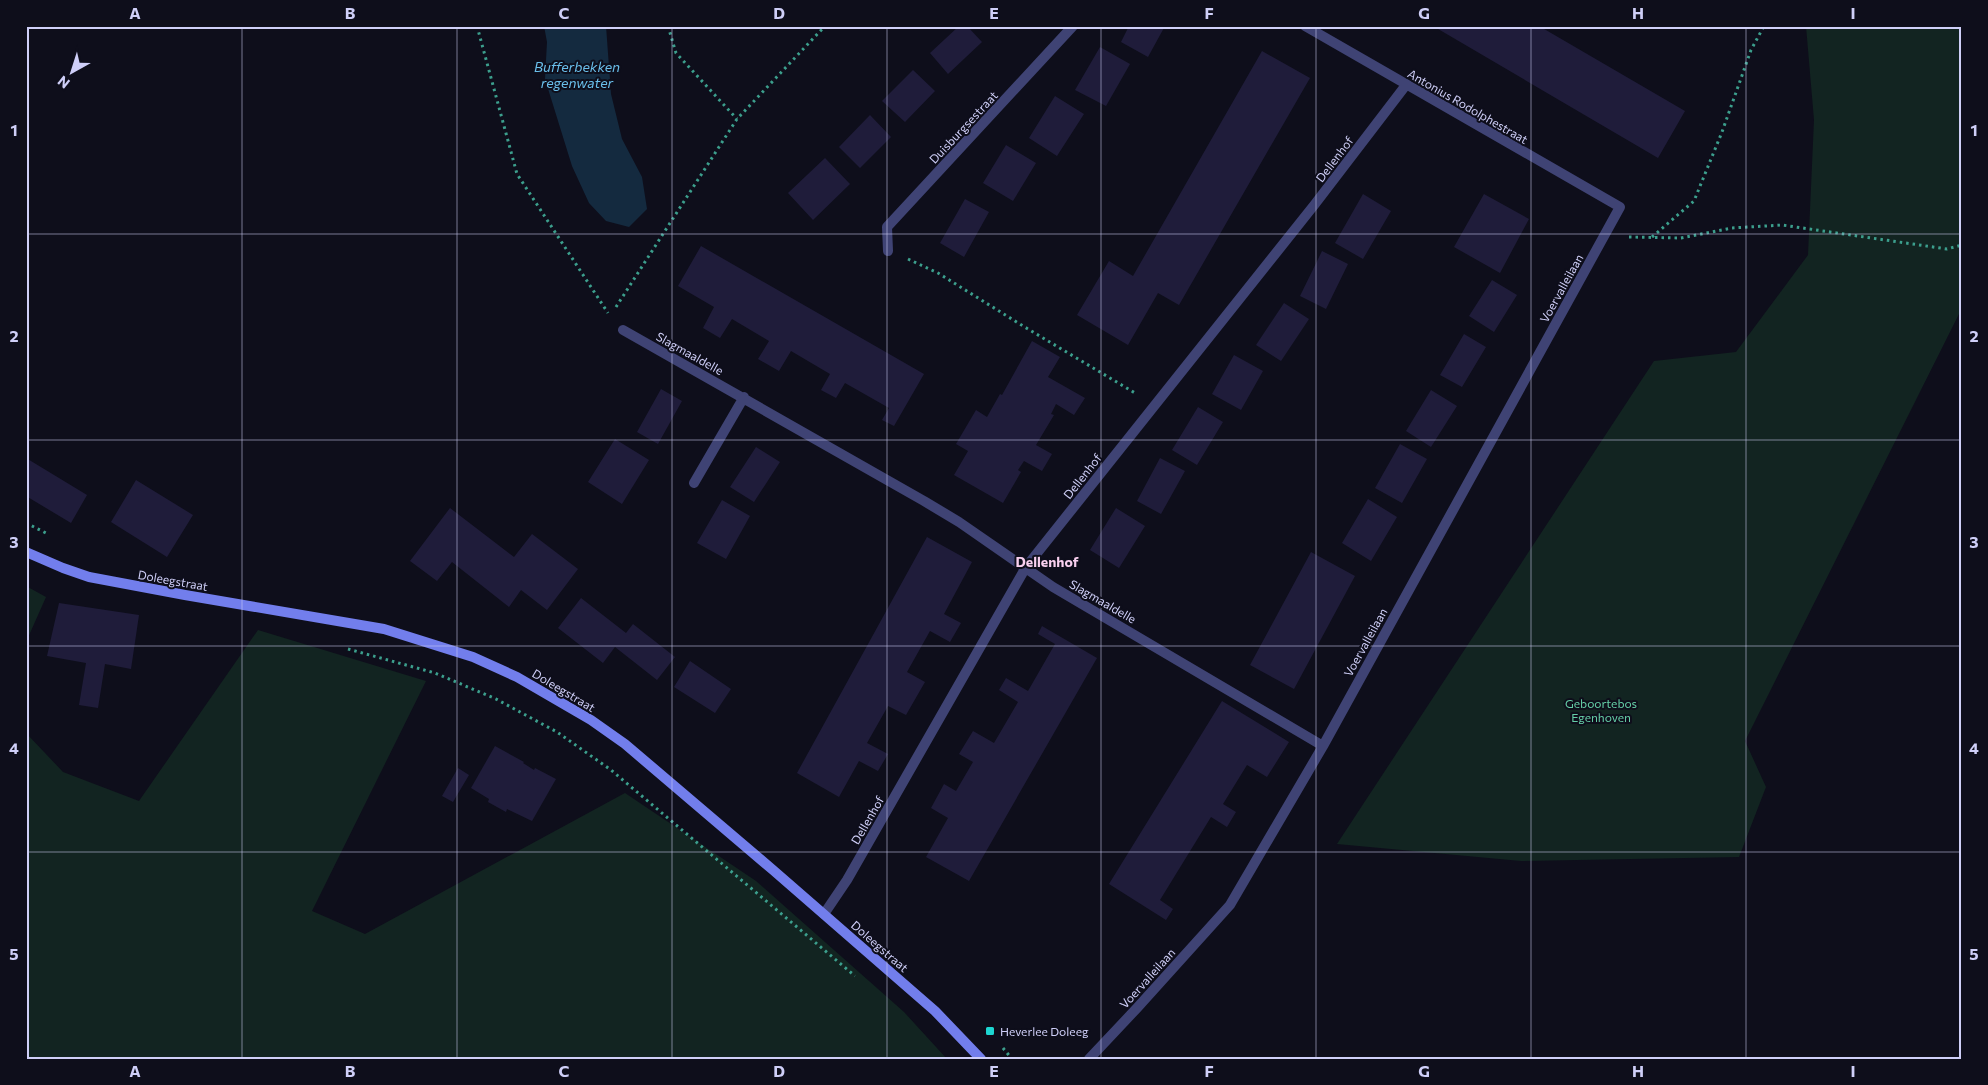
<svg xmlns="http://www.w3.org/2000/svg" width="1988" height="1085" viewBox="0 0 1988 1085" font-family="Commissioner,sans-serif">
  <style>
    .green { fill: #122421 }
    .water { fill: #142a3f }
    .building { fill: #1f1c3a }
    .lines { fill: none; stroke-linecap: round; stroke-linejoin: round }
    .path { stroke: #3c9f8d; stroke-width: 3; stroke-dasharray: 2.5 4; stroke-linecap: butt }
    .street { stroke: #3f4374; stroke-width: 10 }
    .secondary { stroke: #727eec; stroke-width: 10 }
    .grid { fill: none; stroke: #cfcff8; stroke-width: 1; stroke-opacity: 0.55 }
    .poi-dot { fill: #1dd6d2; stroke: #0e0e1b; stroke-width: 2 }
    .labels { text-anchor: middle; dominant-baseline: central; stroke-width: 4; stroke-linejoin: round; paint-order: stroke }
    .street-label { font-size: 12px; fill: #cfcff8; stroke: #0e0e1b }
    .park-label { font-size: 12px; fill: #65cea7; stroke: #0e0e1b }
    .poi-label { font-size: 12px; fill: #cfcff8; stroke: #0e0e1b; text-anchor: start }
    .water-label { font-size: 14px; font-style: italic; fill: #6abfeb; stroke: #0e0e1b }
    .neighbourhood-label { font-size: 14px; font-weight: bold; fill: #f9d0ef; stroke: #0e0e1b }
    .neatline { fill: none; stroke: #cfcff8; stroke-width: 2 }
    .grid-label { font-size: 16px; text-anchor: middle; font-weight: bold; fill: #cfcff8 }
  </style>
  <rect width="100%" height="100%" fill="#0e0e1b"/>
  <!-- green -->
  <path class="green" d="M1806,26H1962V308L1745,741L1766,787L1739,857L1521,861L1337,844L1654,361L1736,352L1808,255L1814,120Z
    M26,586L46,597L26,642Z
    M258,630L426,681L312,911L365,934L625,793L756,881L904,1012L947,1059H26V733L63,772L139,801Z"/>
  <!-- water -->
  <path class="water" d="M544,26H606L611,94L622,139L642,177L647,209L629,227L606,221L589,203L572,166L545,79L547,42Z"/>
  <!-- building -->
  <path class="building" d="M959,26H967L982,42L948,74L930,53Z
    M1129,26H1165L1148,57L1121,42Z
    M1433,26H1539L1685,111L1658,158Z
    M1100,47L1130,64L1106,106L1075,90Z
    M1262,51L1310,78L1179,305L1158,293L1128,345L1077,315L1109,261L1133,276Z
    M913,70L935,91L905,122L882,101Z
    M1055,96L1084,114L1057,156L1029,138Z
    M870,115L891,137L860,168L839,147Z
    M1006,145L1036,163L1013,201L983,183Z
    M825,158L850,184L813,220L788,193Z
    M1363,194L1391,211L1363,259L1335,243Z
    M1484,194L1529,219L1500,273L1454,247Z
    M965,199L989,212L964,257L940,243Z
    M701,246L924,374L894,426L882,420L889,408L845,383L836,398L821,390L830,374L791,351L779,371L758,359L769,341L732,319L720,338L703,328L714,307L678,286Z
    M1322,251L1348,264L1326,309L1300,296Z
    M1492,280L1517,295L1494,332L1469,316Z
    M1284,303L1309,319L1281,361L1256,345Z
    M1464,334L1486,347L1462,387L1440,375Z
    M1032,341L1060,357L1048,377L1085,398L1074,415L1056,404L1051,414L1054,415L1036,445L1052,454L1042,471L1024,461L1018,470L1021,472L1003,503L954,475L968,451L956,444L976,410L987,417L1000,394L1002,395Z
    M1234,355L1263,371L1241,410L1212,394Z
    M661,389L682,401L658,444L637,432Z
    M1431,390L1457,406L1431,447L1406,431Z
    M1198,407L1223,422L1197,465L1172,450Z
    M615,439L649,460L622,504L588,482Z
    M1400,444L1427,459L1402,503L1375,488Z
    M756,447L780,462L754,502L730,487Z
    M26,458L87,495L71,523L26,496Z
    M1160,458L1185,471L1161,514L1137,501Z
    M136,480L193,515L167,557L111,522Z
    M1368,499L1397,517L1371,561L1342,543Z
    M722,500L750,516L726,559L697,543Z
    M450,508L514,557L532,534L578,569L547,610L521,590L509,607L452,562L437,581L410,561Z
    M1116,508L1145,526L1119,568L1090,550Z
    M927,537L972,562L944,614L961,623L950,642L930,631L907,672L925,682L906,715L888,706L867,743L888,754L878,771L859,761L839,797L797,773Z
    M1311,552L1355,576L1294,689L1250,665Z
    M581,598L626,633L633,624L675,657L657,680L615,647L603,663L558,628Z
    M59,603L139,615L131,669L105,664L98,708L79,705L86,663L47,656Z
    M1042,626L1097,658L969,881L926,857L948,818L931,808L944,784L956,791L973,762L959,754L973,731L994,743L1018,702L999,690L1006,678L1028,691L1055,644L1038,634Z
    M690,661L731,689L715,713L674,687Z
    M1222,701L1289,742L1267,777L1247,765L1223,804L1236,812L1227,827L1211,817L1160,900L1173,909L1166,920L1109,884Z
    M495,746L524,762L523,763L534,770L535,768L556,779L532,821L507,809L506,812L488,802L489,799L471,788Z
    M458,768L469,775L453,802L442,796Z"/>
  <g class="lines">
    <!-- path -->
    <path class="path" d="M477,26L517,174L608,313
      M668,26L676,53L737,119
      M1629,237L1681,238L1732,228L1782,225L1947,249L1962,245
      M1652,237L1694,201L1722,132L1751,50L1764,26
      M908,259L938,273L1023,326L1135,393
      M616,307L737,119L825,26
      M26,523L46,533
      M348,649L435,673L496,699L557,732L611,770L855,976
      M1003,1048L1012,1059"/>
    <!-- street -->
    <path class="street" d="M888,251L887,227L1073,26
      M623,330L924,501L959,522L1053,587L1323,746
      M694,483L744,397
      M824,914L847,880L1026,567L1315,204L1406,85
      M1089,1059L1137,1008L1230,905L1323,746L1620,207L1305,26"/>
    <!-- secondary -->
    <path class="secondary" d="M26,552L63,568L89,577L185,595L384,629L473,657L517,677L591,720L625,744L773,870L935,1011L981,1059"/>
  </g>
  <!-- grid -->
  <path class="grid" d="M242,26V1059M457,26V1059M672,26V1059M887,26V1059M1101,26V1059M1316,26V1059M1531,26V1059M1746,26V1059M26,234H1962M26,440H1962M26,646H1962M26,852H1962"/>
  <!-- markers -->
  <rect class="poi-dot" x="985" y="1026" width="10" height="10" rx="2.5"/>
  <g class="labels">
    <!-- street labels -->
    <g class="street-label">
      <text transform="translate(1468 106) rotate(30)">Antonius Rodolphestraat</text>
      <text transform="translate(963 127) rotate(-47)">Duisburgsestraat</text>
      <text transform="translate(1334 159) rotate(-53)">Dellenhof</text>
      <text transform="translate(1561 288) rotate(-61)">Voervalleilaan</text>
      <text transform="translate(690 353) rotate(29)">Slagmaaldelle</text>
      <text transform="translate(1082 476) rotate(-52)">Dellenhof</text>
      <text transform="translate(173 580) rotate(10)">Doleegstraat</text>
      <text transform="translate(1103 601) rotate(30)">Slagmaaldelle</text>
      <text transform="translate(1365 642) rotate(-61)">Voervalleilaan</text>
      <text transform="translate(564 690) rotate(31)">Doleegstraat</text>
      <text transform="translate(867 820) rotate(-60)">Dellenhof</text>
      <text transform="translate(880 946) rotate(41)">Doleegstraat</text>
      <text transform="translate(1147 978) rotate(-48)">Voervalleilaan</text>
    </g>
    <!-- park labels -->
    <g class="park-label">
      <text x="1601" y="703">Geboortebos<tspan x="1601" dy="14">Egenhoven</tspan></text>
    </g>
    <!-- poi labels -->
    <g class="poi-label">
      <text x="1000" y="1031">Heverlee Doleeg</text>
    </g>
    <!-- water labels -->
    <g class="water-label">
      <text x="577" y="66">Bufferbekken<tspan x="577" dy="16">regenwater</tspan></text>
    </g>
    <!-- neighbourhood labels -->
    <g class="neighbourhood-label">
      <text x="1047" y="561">Dellenhof</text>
    </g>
  </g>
  <!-- border -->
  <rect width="1988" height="1085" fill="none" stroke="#0e0e1b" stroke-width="55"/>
  <!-- north arrow -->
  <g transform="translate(72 72) rotate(219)" stroke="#0e0e1b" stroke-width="4" paint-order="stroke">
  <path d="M0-4L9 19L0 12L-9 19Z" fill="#cfcff8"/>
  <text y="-8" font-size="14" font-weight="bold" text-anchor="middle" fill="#cfcff8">N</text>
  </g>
  <rect x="28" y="28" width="1932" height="1030" class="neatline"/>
  <g class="grid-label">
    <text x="135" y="19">A</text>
    <text x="350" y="19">B</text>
    <text x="564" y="19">C</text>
    <text x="779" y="19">D</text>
    <text x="994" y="19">E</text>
    <text x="1209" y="19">F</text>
    <text x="1424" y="19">G</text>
    <text x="1638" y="19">H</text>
    <text x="1853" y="19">I</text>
    <text x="14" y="136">1</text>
    <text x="1974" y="136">1</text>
    <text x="14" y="342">2</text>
    <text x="1974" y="342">2</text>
    <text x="14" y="548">3</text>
    <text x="1974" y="548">3</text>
    <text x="14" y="754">4</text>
    <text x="1974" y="754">4</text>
    <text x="14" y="960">5</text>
    <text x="1974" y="960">5</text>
    <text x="135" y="1077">A</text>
    <text x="350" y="1077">B</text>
    <text x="564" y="1077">C</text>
    <text x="779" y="1077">D</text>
    <text x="994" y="1077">E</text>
    <text x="1209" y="1077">F</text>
    <text x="1424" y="1077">G</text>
    <text x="1638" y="1077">H</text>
    <text x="1853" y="1077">I</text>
  </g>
</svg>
